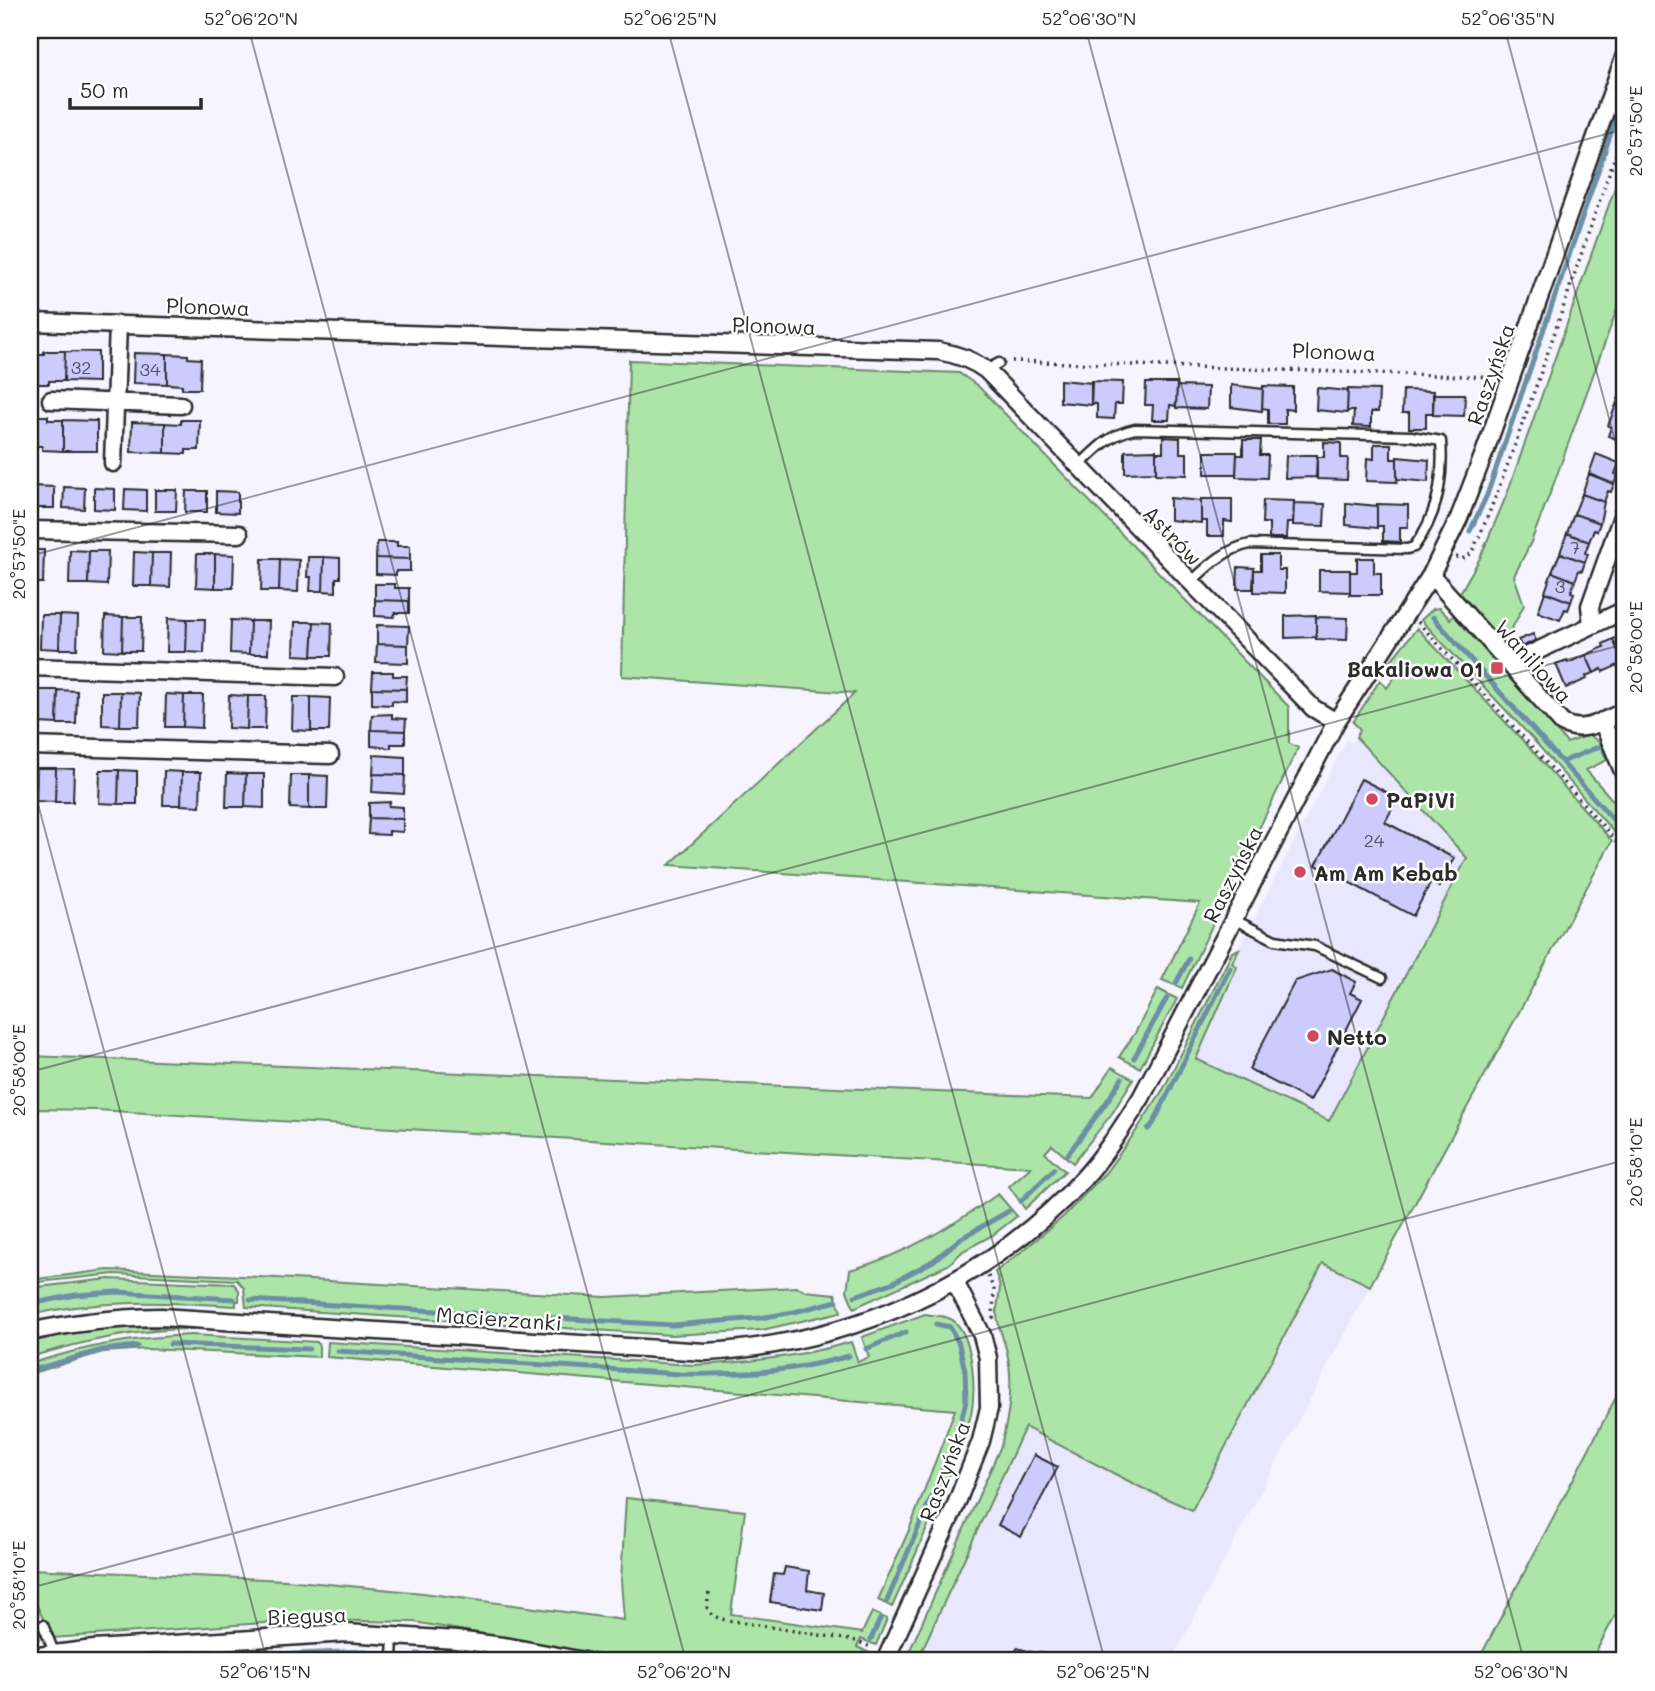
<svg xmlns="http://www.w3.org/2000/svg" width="1655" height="1691" viewBox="0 0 1655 1691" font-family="Mali,sans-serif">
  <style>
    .built { fill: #e9e7fe }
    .green { fill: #ade5a9; stroke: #6c886a; stroke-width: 2 }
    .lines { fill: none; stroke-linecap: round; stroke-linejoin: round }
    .stream { stroke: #6c8fa5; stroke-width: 5 }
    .building { fill: #cdcafd; stroke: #2b2b2b; stroke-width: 2 }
    .lane-casing { stroke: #2b2b2b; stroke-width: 13 }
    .street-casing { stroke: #2b2b2b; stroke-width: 21 }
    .path { stroke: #2b2b2b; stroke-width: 3.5; stroke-dasharray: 2 5; stroke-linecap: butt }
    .lane { stroke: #fff; stroke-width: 8 }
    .street { stroke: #fff; stroke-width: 16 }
    .ticks { fill: none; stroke: #2b2b2b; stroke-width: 2; stroke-opacity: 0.45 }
    .poi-dot { fill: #d1495b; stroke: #fff; stroke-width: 2.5 }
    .labels { text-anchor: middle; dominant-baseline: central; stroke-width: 5; stroke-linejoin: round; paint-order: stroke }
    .number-label { font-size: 18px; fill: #545360 }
    .street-label { font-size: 21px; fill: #2b2b2b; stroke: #fff }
    .poi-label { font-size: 21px; font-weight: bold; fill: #2b2b2b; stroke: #fff; text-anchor: start }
    .neatline { fill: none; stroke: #2b2b2b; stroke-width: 2.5 }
    .ticks-label { font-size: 18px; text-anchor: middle; fill: #2b2b2b }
  </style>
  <rect width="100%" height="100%" fill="#f5f4ff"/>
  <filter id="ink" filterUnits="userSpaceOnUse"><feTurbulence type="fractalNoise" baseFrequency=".0143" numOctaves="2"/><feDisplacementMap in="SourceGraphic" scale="14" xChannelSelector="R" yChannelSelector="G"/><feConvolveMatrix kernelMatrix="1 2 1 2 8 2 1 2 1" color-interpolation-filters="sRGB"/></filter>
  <g filter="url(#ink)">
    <!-- built -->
    <path class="built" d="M1356,737L1467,858L1329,1122L1195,1059L1237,968L1231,963L1347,739L1352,744Z
      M1323,1262L1370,1286L1171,1661H917L1025,1427L1140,1487L1192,1510Z"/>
    <!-- green -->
    <path class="green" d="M1625,159V287L1554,483L1531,542L1514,576L1524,605L1504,644L1460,593L1480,558L1507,494Z
      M629,360L959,373L978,386L1289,707V743L1298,748L1182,988L1162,980L1200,903L669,865L855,693L622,676Z
      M1439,608L1450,619L1455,614L1567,743L1589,735L1599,742L1607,760L1586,770L1625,814V845L1531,737L1421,620L1433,609Z
      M1417,628L1527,745L1612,841L1370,1286L1323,1263L1192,1510L1140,1487L1025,1427L917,1661H905L1001,1446C1009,1415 1014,1384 1007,1352C1004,1340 998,1327 997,1315C996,1295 1005,1294 995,1272L1025,1249L1064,1216L1106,1172L1134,1134L1164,1088L1229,959L1232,952L1239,949L1232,963L1237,967L1196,1059L1329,1121L1467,858L1356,737L1360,729L1353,722L1380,680L1387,688L1396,675L1388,664Z
      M1158,989L1177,999L1140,1068L1119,1057L1135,1033Z
      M30,1056L1092,1098L1112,1067L1133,1079L1113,1112L1073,1163L1052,1145L1045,1153L1065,1171L1025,1209L1009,1186L1031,1167L97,1110L30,1109Z
      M998,1194L1017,1216L993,1235L963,1251L948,1265L854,1308L847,1291L850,1270C905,1255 952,1226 998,1194Z
      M108,1270L241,1276L606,1297L797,1287L805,1291L835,1294L841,1312L762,1330L671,1335L246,1307L244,1288L237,1280L114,1274L30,1283V1280Z
      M109,1279L234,1284L239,1290V1301H236V1306C166,1302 99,1299 30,1315V1288Z
      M925,1314C933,1316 949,1315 955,1322C974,1340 976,1391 971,1414C967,1432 959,1448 953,1465C935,1513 913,1560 892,1607L878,1600L909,1530L955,1410L327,1357L328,1342L693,1365C747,1363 799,1357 851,1342L858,1362L869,1357L862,1337Z
      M140,1327L194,1329C138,1329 84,1341 30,1357V1343C66,1332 103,1328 140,1327Z
      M191,1335L317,1342L319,1346V1357L146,1349L103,1352L30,1374V1364C81,1347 137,1337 191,1335Z
      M1625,1380V1597L1591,1661H1478Z
      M626,1498L745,1511L731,1614L862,1633L872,1612L887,1619L876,1645L861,1639L857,1647L872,1654L869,1661H638L414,1622L308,1620L52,1638L30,1591V1569L286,1580L423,1593L624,1620L621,1580Z
      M30,1611L37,1623L39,1640L30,1642Z"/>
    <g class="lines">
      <!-- stream -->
      <path class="stream" d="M1470,531L1487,495L1625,92
        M1433,617L1625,833
        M1623,736L1625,735
        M1562,762L1598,747
        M1176,983L1189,959
        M1134,1058L1167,998
        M1148,1129L1153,1124L1230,968
        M1068,1154L1106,1103L1122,1078
        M1021,1201L1054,1169
        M855,1296L892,1283L933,1261L960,1239L1009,1211
        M250,1300L673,1325L760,1318L794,1312L837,1301
        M30,1304L76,1295L116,1292L234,1299
        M170,1344L309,1349
        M866,1349L906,1332
        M338,1351L679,1374C739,1375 792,1372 849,1356
        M30,1371L102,1350L137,1346
        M887,1601L955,1442L963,1413L966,1401L965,1371L959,1344L950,1327L936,1324
        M871,1639L880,1619
        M417,1654L491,1661
        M238,1657L365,1651
        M173,1661L216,1658
        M860,1661L863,1654"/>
    </g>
    <!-- building -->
    <path class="building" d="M44,351H65L64,381H49V384H30L31,354H44Z
      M65,351L98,352V382L64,381Z
      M134,353L167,354V384L133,383Z
      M167,354L188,355V358L201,359L200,389H182V385L167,384Z
      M1060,380L1092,383L1091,405L1060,402Z
      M1091,381L1123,382L1122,404H1115L1114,419L1097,418V404L1091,403Z
      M1146,383H1177L1176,406L1170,405L1169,420H1152L1153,405H1145Z
      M1624,384L1625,385V409L1616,405Z
      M1231,385L1263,389L1262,411L1231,407Z
      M1177,386L1208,387L1207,409L1176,408Z
      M1263,386L1293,387V410L1285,409V424H1268V409L1262,408Z
      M1317,388L1348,391L1347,413L1316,410Z
      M1348,389L1379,390L1378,412H1371V427L1353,426L1354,411H1347Z
      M1403,390L1434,391L1433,413H1426V428H1409V413H1402Z
      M1433,394H1465L1464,416L1433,415Z
      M1616,405L1625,409V442L1608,436L1611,427L1608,426Z
      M30,416H48V420H63V451L42,450V446H30Z
      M63,420L97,421V451H63Z
      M181,420H200L199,450H186V454L165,453V423L181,424Z
      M132,422L165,423V453L131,452Z
      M1163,437L1180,438V453H1187V475L1156,474V452H1163Z
      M1243,440H1261L1260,455H1268L1267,478L1236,477L1237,455H1243Z
      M1324,442L1341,443V458H1348L1347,480L1317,479V457H1324Z
      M1374,444H1391V459H1397V482L1366,481L1367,458L1374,459Z
      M1156,450V472L1125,473V451Z
      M1205,452H1237L1236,474H1205Z
      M1596,454L1619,463L1615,474L1618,475L1614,484L1589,474Z
      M1302,455H1317L1316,477L1285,478L1286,456Z
      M1397,457L1429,460L1428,482L1397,479Z
      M1589,474L1614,484L1611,492L1608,491L1604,502L1582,494Z
      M33,486L54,487V508H32Z
      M64,487L85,488L84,509L63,508Z
      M94,488L115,489V510L94,509Z
      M125,489L146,490V511L124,510Z
      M155,490H177L176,511H155Z
      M186,491H207V512H185Z
      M216,491L238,492V513L216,512Z
      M1582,494L1604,502L1600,523L1574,514Z
      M1170,498L1201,501V523L1170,520Z
      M1201,499H1232V522L1224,521V536H1207V521H1201Z
      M1263,500L1294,501L1293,523H1287L1286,538H1269V523H1262Z
      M1294,503L1325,504L1324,526L1293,525Z
      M1346,503L1377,506V528L1346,525Z
      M1377,504L1408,505V527H1400V542L1383,541V526H1377Z
      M1574,514L1600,523L1597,531L1594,530L1589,542L1567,533Z
      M1567,533L1589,542L1585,553L1588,554L1585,562L1560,553Z
      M377,542H397V546H410V559L376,558Z
      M30,550H44L43,583H30Z
      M70,550L89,551L88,584H69Z
      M89,551H108L107,585L88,584Z
      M134,552L152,553L151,586H133Z
      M152,553H171L170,587L151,586Z
      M1560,553L1585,562L1582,571L1579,570L1575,581L1552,572Z
      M197,554H215V588L196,587Z
      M215,554L234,555L233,588H215Z
      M1261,555H1278V570H1285V593L1254,592V570H1261Z
      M308,557H324L323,591H310L311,577H307Z
      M324,557L340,558V578H336V592L323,591Z
      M376,558L410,559V571H396V575L376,574Z
      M1357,558H1374V573H1381V595H1350V572H1357Z
      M262,559H280L279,591H261Z
      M280,559L299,560L298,592L279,591Z
      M1238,567L1254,568L1253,589H1237Z
      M1319,570H1350V592L1319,591Z
      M1552,572L1575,581L1571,592L1574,593L1571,602L1545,592Z
      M375,584H395V588H409V601L375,600Z
      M1545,592L1571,602L1568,610L1565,609L1560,620L1538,612Z
      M375,600L409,601V613H395L394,617L375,616Z
      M41,615H60L59,649L40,648Z
      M60,615L78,616L77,649H59Z
      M1316,615V637L1285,638V616Z
      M105,616L123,617L122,651L104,650Z
      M123,617H142L141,651H122Z
      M1316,617L1348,618L1347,640L1316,639Z
      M168,618L187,619L186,652H167Z
      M187,619H205L204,653L186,652Z
      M231,620L250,621L249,654L230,653Z
      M250,621H269L268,654H249Z
      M295,622H314L312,656L294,655Z
      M314,622L332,623L331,656H312Z
      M377,625L409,626L408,645L377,644Z
      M1533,634L1536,640L1522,647L1518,640Z
      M1624,635L1625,662L1623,663L1613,639Z
      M1613,639L1623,663L1603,672L1602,669L1594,673L1586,655L1604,647L1603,644Z
      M377,644L408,645V663L376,662Z
      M1586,655L1594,673L1586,676L1587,679L1566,688L1556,664L1567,660L1568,663Z
      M373,672H393V676H407L406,689L372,688Z
      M372,688L406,689V702L392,701V705L372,704Z
      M39,690H58L57,724L38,723Z
      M58,690L77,691L76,724H57Z
      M102,692H121L120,726L102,725Z
      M121,692L140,693L139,726H120Z
      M166,694L184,695L183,727H165Z
      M184,695H203L202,728L183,727Z
      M229,695L248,696L247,729L228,728Z
      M248,696H266L265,729H247Z
      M293,697H311V731L292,730Z
      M311,697L330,698L329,731H311Z
      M392,714V718L406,719L405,731L371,730L372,715Z
      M371,730L405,731V744H391V748L371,746Z
      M374,755L405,757V775L373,774Z
      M37,768H56L55,802L36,801Z
      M56,768L74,769L73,802H55Z
      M100,770H119L118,804L99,803Z
      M119,770L137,771V804H118Z
      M164,771L182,772L181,805H163Z
      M182,772H201L200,806L181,805Z
      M227,773L246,774L245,807H226Z
      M246,774H264V808L245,807Z
      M373,774L405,775L404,794L372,792Z
      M291,775H309V809L290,808Z
      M309,775L328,776L327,809H309Z
      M1361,779L1398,798L1385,822L1454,858L1439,887L1431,882L1413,916L1316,865Z
      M390,802L389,806L403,807V819L369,818V803Z
      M369,818L403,819V832L389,831V835L368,834Z
      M1332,969L1356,982L1350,993L1362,999L1310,1101L1249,1069L1295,981Z
      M1034,1455L1058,1467L1021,1537L998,1525Z
      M785,1567L809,1571L807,1590L824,1593L822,1610L770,1602L774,1574L783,1575Z
      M1017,1648L1035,1653L1032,1661H1013Z
      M1039,1652L1068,1661H1036Z"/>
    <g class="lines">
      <defs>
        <path id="lane" d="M986,370L999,363
          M1079,466C1096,449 1110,434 1135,429L1411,436L1441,441C1444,479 1438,515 1414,547L1407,549L1250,544C1225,549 1208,566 1191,582
          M1233,919L1275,940L1315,946L1382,978
          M43,1625L54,1652
          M392,1661L393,1635"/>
        <path id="street" d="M30,322L938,351C956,354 971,359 986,370L1313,708L1336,722
          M51,400L181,405
          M113,463L118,324
          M30,530L239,534
          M1431,575L1562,723C1584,735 1604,720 1625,711
          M1592,625L1590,606L1625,508
          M1509,664L1625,610
          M30,667L335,677
          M1602,721L1625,776
          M30,746L330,755
          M30,1332C74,1322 116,1318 161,1317L705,1352C848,1344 984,1286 1082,1180C1105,1155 1123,1126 1141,1098L1336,722L1431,575L1459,518L1485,451L1625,55
          M30,1657L94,1649L347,1633L456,1640L510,1647L584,1661
          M885,1661L955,1507L981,1441L989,1408L988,1358L982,1335L955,1282"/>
      </defs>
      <!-- lane casing -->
      <use href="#lane" class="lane-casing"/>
      <!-- street casing -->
      <use href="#street" class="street-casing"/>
      <!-- path -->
      <path class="path" d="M1012,361L1494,377
        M1456,557L1462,559L1471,554C1491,512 1506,469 1522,425C1558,327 1589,227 1625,129
        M1418,622L1573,792L1616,841L1625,856
        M988,1276L994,1290L993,1319
        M709,1593L707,1607L712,1615L721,1619L856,1641L873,1648
        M30,1601L37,1614"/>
      <!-- lane -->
      <use href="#lane" class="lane"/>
      <!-- street -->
      <use href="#street" class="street"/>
    </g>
  </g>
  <!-- ticks -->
  <path class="ticks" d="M249,30L686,1661M668,30L1105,1661M1086,30L1524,1661M1505,30L1625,478M30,41L70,30M30,556L1625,129M30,774L267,1661M30,1072L1625,644M30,1588L1625,1160"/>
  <!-- markers -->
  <g class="poi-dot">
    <rect x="1490" y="661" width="14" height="14" rx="3.5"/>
    <circle cx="1372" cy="799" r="7"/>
    <circle cx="1300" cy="872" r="7"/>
    <circle cx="1313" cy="1036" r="7"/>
  </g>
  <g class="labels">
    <!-- number labels -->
    <g class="number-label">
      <text x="81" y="367">32</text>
      <text x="150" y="369">34</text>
      <text x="1575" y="547">7</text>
      <text x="1560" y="586">3</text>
      <text x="1374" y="840">24</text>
    </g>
    <!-- street labels -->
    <g class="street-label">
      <text transform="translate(208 306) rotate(2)">Plonowa</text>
      <text transform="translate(774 325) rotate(2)">Plonowa</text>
      <text transform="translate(1334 351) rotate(2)">Plonowa</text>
      <text transform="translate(1490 374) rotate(-71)">Raszyńska</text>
      <text transform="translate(1173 535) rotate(46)">Astrów</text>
      <text transform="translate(1534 661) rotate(48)">Waniliowa</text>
      <text transform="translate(1232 874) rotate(-63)">Raszyńska</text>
      <text transform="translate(499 1318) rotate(4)">Macierzanki</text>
      <text transform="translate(944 1471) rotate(-69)">Raszyńska</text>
      <text transform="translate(307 1615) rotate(-2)">Biegusa</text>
    </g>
    <!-- poi labels -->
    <g class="poi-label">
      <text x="1483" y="668" text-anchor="end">Bakaliowa 01</text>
      <text x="1386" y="799">PaPiVi</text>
      <text x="1314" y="872">Am Am Kebab</text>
      <text x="1327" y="1036">Netto</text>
    </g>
  </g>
  <!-- margin -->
  <rect width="1655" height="1691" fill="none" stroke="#fff" stroke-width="77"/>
  <!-- scale -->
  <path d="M70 98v10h131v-10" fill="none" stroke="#2b2b2b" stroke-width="3.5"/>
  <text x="80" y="98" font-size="21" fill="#2b2b2b" stroke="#ffffff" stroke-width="5" paint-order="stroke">50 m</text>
  <rect x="38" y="38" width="1578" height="1614" class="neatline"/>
  <g class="ticks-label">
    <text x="251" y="25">52°06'20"N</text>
    <text x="670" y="25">52°06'25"N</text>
    <text x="1089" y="25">52°06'30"N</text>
    <text x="1508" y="25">52°06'35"N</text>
    <text transform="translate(1636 131) rotate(-90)" y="6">20°57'50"E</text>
    <text transform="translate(19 554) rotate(-90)" y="6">20°57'50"E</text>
    <text transform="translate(1636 647) rotate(-90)" y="6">20°58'00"E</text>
    <text transform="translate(19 1070) rotate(-90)" y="6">20°58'00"E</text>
    <text transform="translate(1636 1162) rotate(-90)" y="6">20°58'10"E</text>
    <text transform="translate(19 1585) rotate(-90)" y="6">20°58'10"E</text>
    <text x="265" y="1678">52°06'15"N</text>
    <text x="684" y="1678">52°06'20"N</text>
    <text x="1103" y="1678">52°06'25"N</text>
    <text x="1521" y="1678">52°06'30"N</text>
  </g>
</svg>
